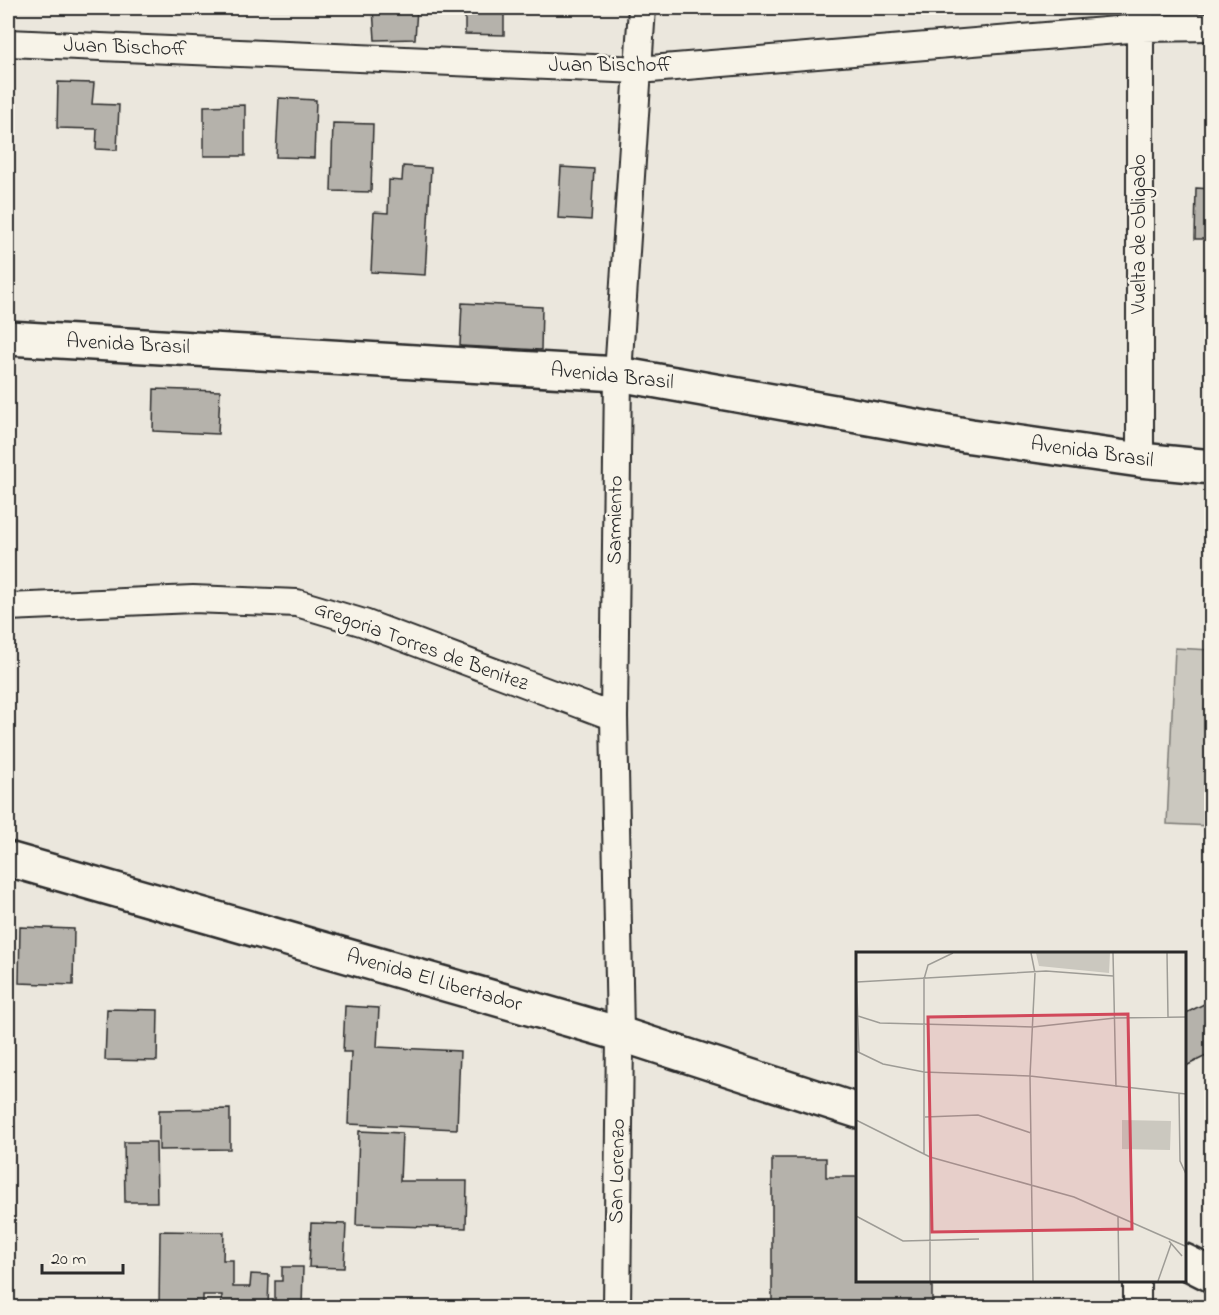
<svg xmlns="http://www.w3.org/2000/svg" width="1219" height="1315" viewBox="0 0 1219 1315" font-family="'Indie Flower',sans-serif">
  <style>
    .green { fill: #cbc8bf; stroke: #7b7a75; stroke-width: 1.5 }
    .building { fill: #b5b2ab; stroke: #2b2b2b; stroke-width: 1.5 }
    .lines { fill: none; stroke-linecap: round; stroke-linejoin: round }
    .minor-casing { stroke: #2b2b2b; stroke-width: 30 }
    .secondary-casing { stroke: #2b2b2b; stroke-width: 38 }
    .minor { stroke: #f7f3e8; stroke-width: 26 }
    .secondary { stroke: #f7f3e8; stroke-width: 33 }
    .labels { text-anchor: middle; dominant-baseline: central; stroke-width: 5; stroke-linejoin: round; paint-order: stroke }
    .street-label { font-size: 21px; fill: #2b2b2b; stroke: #f7f3e8 }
    .inset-road { fill: none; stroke: #9e9c96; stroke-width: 1.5 }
    .view { fill: #d1495b; fill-opacity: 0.15; stroke: #d1495b; stroke-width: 3 }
    .inset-edge { fill: none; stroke: #2b2b2b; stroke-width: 3 }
  </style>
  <rect width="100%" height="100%" fill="#ebe7dd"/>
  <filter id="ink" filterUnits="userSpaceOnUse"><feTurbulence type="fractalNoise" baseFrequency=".0167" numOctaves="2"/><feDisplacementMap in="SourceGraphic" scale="12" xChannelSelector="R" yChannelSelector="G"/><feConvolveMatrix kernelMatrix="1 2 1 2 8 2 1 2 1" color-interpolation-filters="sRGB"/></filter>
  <g filter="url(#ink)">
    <!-- green -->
    <path class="green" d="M1175,648L1211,650V826L1167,824Z"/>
    <!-- building -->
    <path class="building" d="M172,8H198V14L171,13Z
      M373,8H417L415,39L375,40Z
      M453,8H504V35L465,34V13H452Z
      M58,82L94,83L92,104L119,105L117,150L96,149L97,129L57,128Z
      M279,98L316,100L314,158L276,157Z
      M245,105V156H204V106Z
      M333,123L373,124L371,192L331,191Z
      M403,166L431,168L425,275L371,272L374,212L388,213L389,180L402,181Z
      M561,167L594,169L591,220L558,218Z
      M1196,188L1212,189V239H1195Z
      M462,303L542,307L541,350L460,346Z
      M154,389L220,391L218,434L153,431Z
      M20,927L74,929L73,985L19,983Z
      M1212,1000V1053L1184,1067V1014Z
      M345,1006L379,1008L377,1047L460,1051L457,1129L348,1124L351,1052H343Z
      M107,1009L158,1010L157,1061L105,1060Z
      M230,1109V1149L159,1150V1110Z
      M359,1131L402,1133L400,1181H467L466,1228L356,1225Z
      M124,1142H156L157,1202H125Z
      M772,1158H826V1177H858V1280H932V1308H772Z
      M311,1223L346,1224L344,1268L309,1267Z
      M160,1231L224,1232L223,1260H233V1287H250L251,1274L269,1275L268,1308H221L222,1295H203V1308H159Z
      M282,1267H303L302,1308H275V1281H282Z"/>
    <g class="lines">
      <defs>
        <path id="minor" d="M8,43L639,70L1141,28L1212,27
          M1140,460V8
          M8,607L193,599L297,603L364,623L614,717
          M617,1308L620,1034L614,717L618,374L642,8
          M1137,1308V1280"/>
        <path id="secondary" d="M8,338L618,374L971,436L1140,460L1212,467
          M8,859L620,1034L858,1111
          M1184,1261L1212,1275"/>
      </defs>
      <!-- minor casing -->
      <use href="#minor" class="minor-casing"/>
      <!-- secondary casing -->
      <use href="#secondary" class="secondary-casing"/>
      <!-- minor -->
      <use href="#minor" class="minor"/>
      <!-- secondary -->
      <use href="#secondary" class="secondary"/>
    </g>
  </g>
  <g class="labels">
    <!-- street labels -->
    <g class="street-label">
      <text transform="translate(125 48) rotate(2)">Juan Bischoff</text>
      <text x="610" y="66">Juan Bischoff</text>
      <text transform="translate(1140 234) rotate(-90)">Vuelta de Obligado</text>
      <text transform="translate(128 345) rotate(3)">Avenida Brasil</text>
      <text transform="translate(612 377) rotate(6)">Avenida Brasil</text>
      <text transform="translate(1092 453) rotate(8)">Avenida Brasil</text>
      <text transform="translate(616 520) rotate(-89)">Sarmiento</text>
      <text transform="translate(421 647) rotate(20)">Gregoria Torres de Benitez</text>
      <text transform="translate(434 981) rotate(16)">Avenida El Libertador</text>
      <text transform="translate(618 1171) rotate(-89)">San Lorenzo</text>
    </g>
  </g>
  <!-- overview -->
  <g transform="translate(856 952)">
    <rect width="330" height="330" fill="#ebe7dd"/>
    <path d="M180,1H254L253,21L183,14ZM266,168L315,169L314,198L266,197Z" fill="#cbc8bf"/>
    <path class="inset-road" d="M175,1L179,21L174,124L177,329M257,1L260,135M311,1L312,65M0,15L3,100M1,30L190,19L257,24M2,64L24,71L177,75L259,66L330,65M0,99L27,112L68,120L174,124L330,142M323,142L324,209L330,222M69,165L122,163L175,181M0,168L74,205L218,245L329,294M68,202V27L72,13L97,1M74,205V329M0,264L47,289L123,287M262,265L263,329M313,289L326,304M302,329L315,292"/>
    <path class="view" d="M272,62L276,277L76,280L72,65Z"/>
    <rect width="330" height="330" class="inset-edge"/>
  </g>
  <!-- margin -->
  <rect width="1219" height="1315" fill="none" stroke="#f7f3e8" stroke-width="30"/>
  <rect x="15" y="15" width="1189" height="1285" fill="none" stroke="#2b2b2b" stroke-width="2" filter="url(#ink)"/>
  <!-- scale -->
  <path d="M42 1264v9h81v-9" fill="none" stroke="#2b2b2b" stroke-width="3"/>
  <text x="51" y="1264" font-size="18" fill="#2b2b2b" stroke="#f7f3e8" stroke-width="4.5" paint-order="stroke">20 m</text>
</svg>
